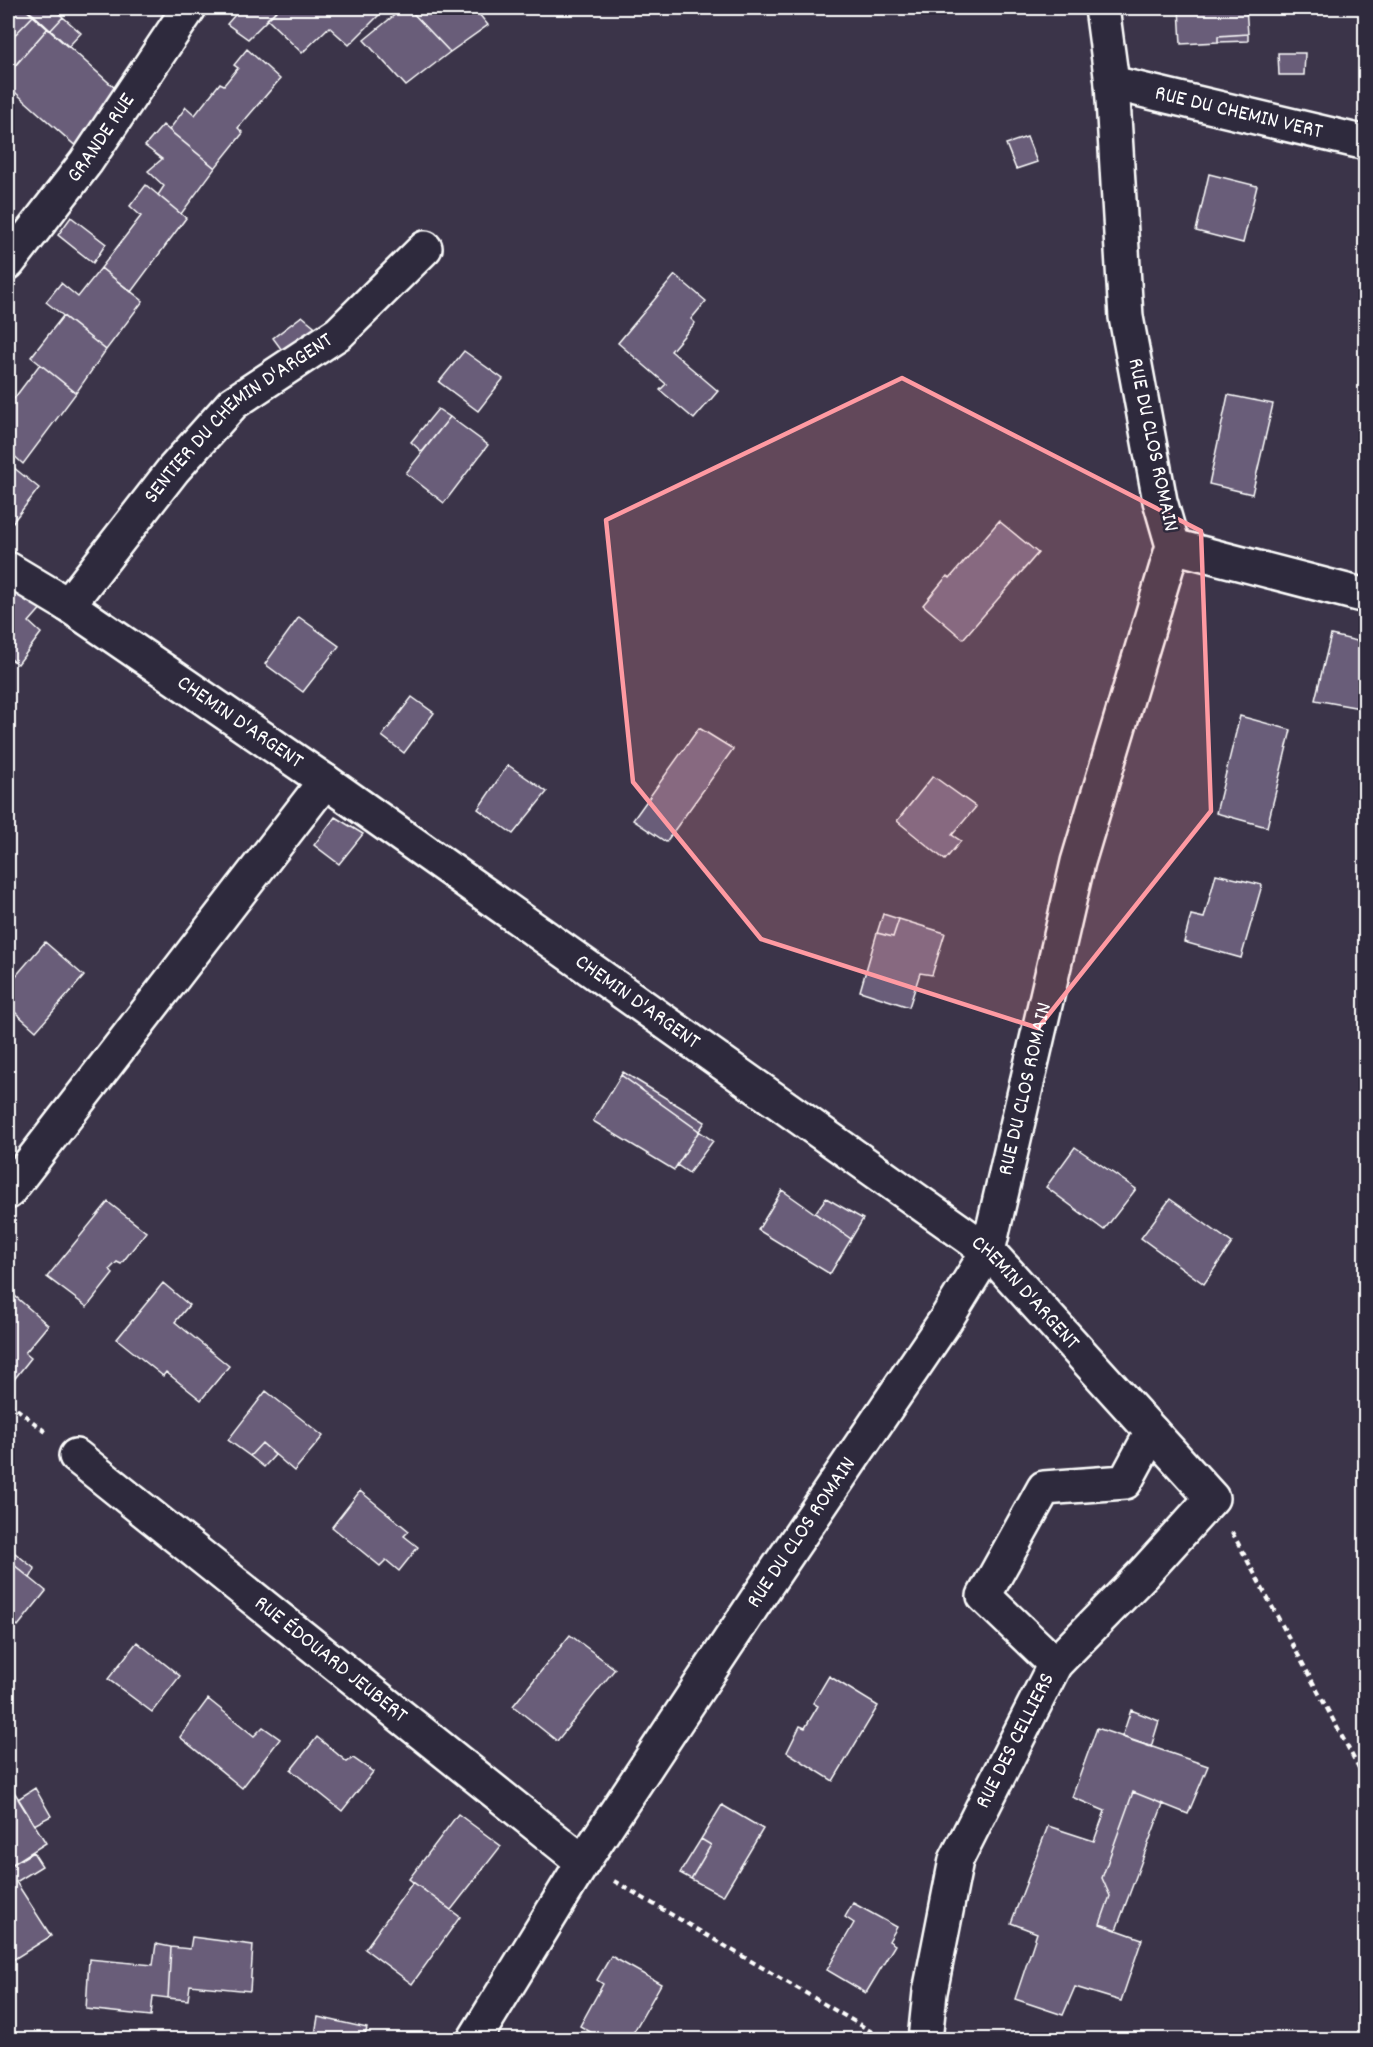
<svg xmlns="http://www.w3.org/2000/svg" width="1373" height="2047" viewBox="0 0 1373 2047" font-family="Dekko,sans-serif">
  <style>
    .building { fill: #695d79; stroke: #fff; stroke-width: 1.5 }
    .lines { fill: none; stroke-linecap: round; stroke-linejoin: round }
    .minor-casing { stroke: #fff; stroke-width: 38 }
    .path { stroke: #fff; stroke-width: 4; stroke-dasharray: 6 4.5; stroke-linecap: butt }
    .minor { stroke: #2f2a3d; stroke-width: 33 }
    .marked { fill: #ff9aa2; fill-opacity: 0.2; stroke: #ff9aa2; stroke-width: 4.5; stroke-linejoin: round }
    .labels { text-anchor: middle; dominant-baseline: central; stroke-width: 5; stroke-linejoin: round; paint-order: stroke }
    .street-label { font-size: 22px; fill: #fff; stroke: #2f2a3d }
  </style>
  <rect width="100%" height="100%" fill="#3b3449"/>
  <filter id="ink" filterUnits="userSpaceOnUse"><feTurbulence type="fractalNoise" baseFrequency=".0167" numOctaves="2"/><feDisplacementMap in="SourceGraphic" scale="12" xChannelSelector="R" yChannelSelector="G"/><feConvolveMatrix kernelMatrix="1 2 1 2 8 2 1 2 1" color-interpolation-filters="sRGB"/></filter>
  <g filter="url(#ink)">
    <!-- building -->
    <path class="building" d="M13,8H24L34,15L8,42V14Z
      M24,8H53L63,17L50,31Z
      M241,8H279L248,39L227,24Z
      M279,8H380L383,11L349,45L329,27L302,53L267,19Z
      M403,8H408L450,52L406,86L364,40Z
      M408,8H474L488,25L450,52Z
      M1179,8H1246L1248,34L1218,36V42L1181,44Z
      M34,15L48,28L10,71L8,69V42Z
      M63,17L81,33L68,47L50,31Z
      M48,28L117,90L79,149L8,86V74Z
      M1248,34V41L1218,42V36Z
      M247,49L280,79L238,128L243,133L215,168L169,130L186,107L195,115L220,83L224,85L238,68L234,65Z
      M1278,53H1305L1304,75H1279Z
      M163,125L215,168L181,214L158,195L164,186L148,171L162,159L145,146Z
      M1027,137L1037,162L1016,169L1006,144Z
      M1209,174L1257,186L1243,243L1196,231Z
      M146,185L186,218L131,292L101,268L141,216L130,206Z
      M71,217L106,244L93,263L58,235Z
      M101,268L143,301L106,350L46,302L61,283L78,297Z
      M675,275L706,301L691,319L695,323L671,351L718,391L694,419L660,390L666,384L618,343Z
      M1366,296V320L1360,318Z
      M63,316L106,350L76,393L31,357Z
      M302,316L325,335L290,361L273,338Z
      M464,351L503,379L478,411L439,382Z
      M40,364L76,393L23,464L8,450V402L10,404Z
      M1228,395L1273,404L1252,494L1209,484Z
      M438,409L450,417L422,452L411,442Z
      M450,417L488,445L444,503L406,473Z
      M8,463L39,488L9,527L8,525Z
      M999,521L1038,553L963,639L923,605L947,576L950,578Z
      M8,583L44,605L29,622L41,633L18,664L8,657Z
      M299,617L339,646L303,692L265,664Z
      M1331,635L1366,643V709L1315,700Z
      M412,697L434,713L404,753L382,736Z
      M1240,716L1291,730L1267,827L1216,813Z
      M699,728L733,749L666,842L633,820Z
      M508,765L547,792L513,834L478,809Z
      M933,776L976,807L952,835L961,841L945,860L897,821Z
      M335,817L363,834L339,864L314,845Z
      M1216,874L1262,885L1241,958L1184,942L1191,915L1204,918Z
      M883,914L899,919L893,937L877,933Z
      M899,919L945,933L932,975L920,973L909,1007L860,991L877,933L893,937Z
      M45,942L84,976L36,1031L8,1006V985Z
      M623,1072L705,1122L699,1131L621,1075Z
      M621,1075L699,1131L674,1170L593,1121Z
      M699,1131L713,1141L689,1173L677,1165Z
      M1075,1147L1136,1189L1104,1230L1046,1187Z
      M782,1190L851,1239L830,1274L758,1230Z
      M826,1198L863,1219L851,1239L815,1213Z
      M1170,1199L1232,1243L1204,1284L1141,1238Z
      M108,1202L146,1232L121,1264L117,1262L110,1269L113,1274L87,1307L47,1277Z
      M163,1283L189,1305L175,1322L229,1366L201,1400L166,1372L163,1376L117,1339Z
      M15,1296L48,1325L25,1353L31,1358L8,1387V1305Z
      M266,1391L323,1436L294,1471L262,1443L250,1456L228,1440Z
      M262,1443L275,1455L264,1467L250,1456Z
      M360,1491L409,1531L404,1536L418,1547L399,1571L386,1560L380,1566L332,1527Z
      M10,1549L35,1569L30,1578L8,1560V1552Z
      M8,1560L46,1591L18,1626L8,1618Z
      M570,1635L615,1669L557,1741L513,1706Z
      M137,1642L180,1676L152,1712L108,1679Z
      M829,1676L878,1706L833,1781L787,1752L800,1726L805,1728L818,1706L813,1703Z
      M208,1699L254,1736L263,1727L280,1739L242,1788L180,1737Z
      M1131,1710L1159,1721L1151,1747L1122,1737Z
      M1097,1728L1208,1766L1188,1814L1133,1792L1102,1878L1110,1896L1100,1924L1142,1939L1121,2001L1075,1987L1063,2015L1015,1999L1037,1933L1011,1923L1048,1826L1094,1841L1105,1811L1072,1797Z
      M317,1737L347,1762L353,1758L373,1772L342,1811L291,1770Z
      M8,1782L46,1843L8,1867Z
      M35,1788L51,1816L34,1825L18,1799Z
      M1133,1792L1163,1804L1116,1930L1100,1924L1110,1896L1102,1878Z
      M722,1805L763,1829L723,1896L691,1879L711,1845L701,1839Z
      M458,1814L501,1846L451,1910L409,1879Z
      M701,1839L711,1845L691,1879L680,1873Z
      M33,1852L42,1866L16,1882L51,1936L8,1963V1867Z
      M413,1882L460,1917L412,1984L365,1949Z
      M853,1903L897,1927L889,1941L895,1945L866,1993L827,1970L854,1923L845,1917Z
      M192,1937L253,1945L250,1991L190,1985L188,2000L168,1998L171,1947L190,1949Z
      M156,1944L171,1947L168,1998L153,1996L151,2016L86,2009L89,1959L153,1965Z
      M611,1956L661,1984L629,2040H604L580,2026L603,1984L597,1980Z
      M318,2017L367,2028L364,2040H314Z"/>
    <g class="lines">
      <defs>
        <g id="minor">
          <path id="s1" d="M1112,83L1366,143"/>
          <path id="s2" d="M8,263L86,162L189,8"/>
          <path d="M1173,546L1366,596"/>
          <path id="s3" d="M8,569L68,605L325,781L988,1251L1212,1498L1144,1573L1055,1664L956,1860L930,1992L925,2040"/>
          <path id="s4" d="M68,605L173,470L233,403L339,333L425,248"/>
          <path d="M8,1192L325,781"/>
          <path id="s5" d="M76,1456L583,1862"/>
          <path d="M1055,1664L984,1596L1044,1488L1125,1482L1152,1432"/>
          <path id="s6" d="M474,2040L583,1862L763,1590L945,1321L988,1251L1078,862L1173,546L1160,501L1126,317L1112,83L1102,8"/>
        </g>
      </defs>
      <!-- minor casing -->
      <use href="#minor" class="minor-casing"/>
      <!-- path -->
      <path class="path" d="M8,1402L47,1433
        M1232,1532L1366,1781
        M614,1881L886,2040"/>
      <!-- minor -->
      <use href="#minor" class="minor"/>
    </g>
  </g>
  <!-- marked area -->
  <path class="marked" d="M902,378L1201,531L1211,811L1038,1028L761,939L633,782L606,520Z"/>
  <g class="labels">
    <!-- street labels -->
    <g class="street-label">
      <text stroke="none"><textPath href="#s1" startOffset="130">RUE DU CHEMIN VERT</textPath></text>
      <text stroke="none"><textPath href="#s2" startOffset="156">GRANDE RUE</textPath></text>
      <text stroke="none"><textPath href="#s4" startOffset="255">SENTIER DU CHEMIN D'ARGENT</textPath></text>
      <text transform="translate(1152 445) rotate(78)">RUE DU CLOS ROMAIN</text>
      <text stroke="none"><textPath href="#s3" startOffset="278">CHEMIN D'ARGENT</textPath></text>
      <text stroke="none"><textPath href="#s3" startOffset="764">CHEMIN D'ARGENT</textPath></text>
      <text stroke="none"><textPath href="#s6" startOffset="1108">RUE DU CLOS ROMAIN</textPath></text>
      <text stroke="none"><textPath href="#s3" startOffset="1250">CHEMIN D'ARGENT</textPath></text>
      <text stroke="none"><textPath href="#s6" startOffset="604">RUE DU CLOS ROMAIN</textPath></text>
      <text stroke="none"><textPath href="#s5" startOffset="326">RUE ÉDOUARD JEUBERT</textPath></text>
      <text transform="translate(1016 1741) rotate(-63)">RUE DES CELLIERS</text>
    </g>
  </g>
  <!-- margin -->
  <rect width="1373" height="2047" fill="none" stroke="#2f2a3d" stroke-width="30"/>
  <rect x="15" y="15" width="1343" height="2017" fill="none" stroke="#fff" stroke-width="2" filter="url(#ink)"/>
</svg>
